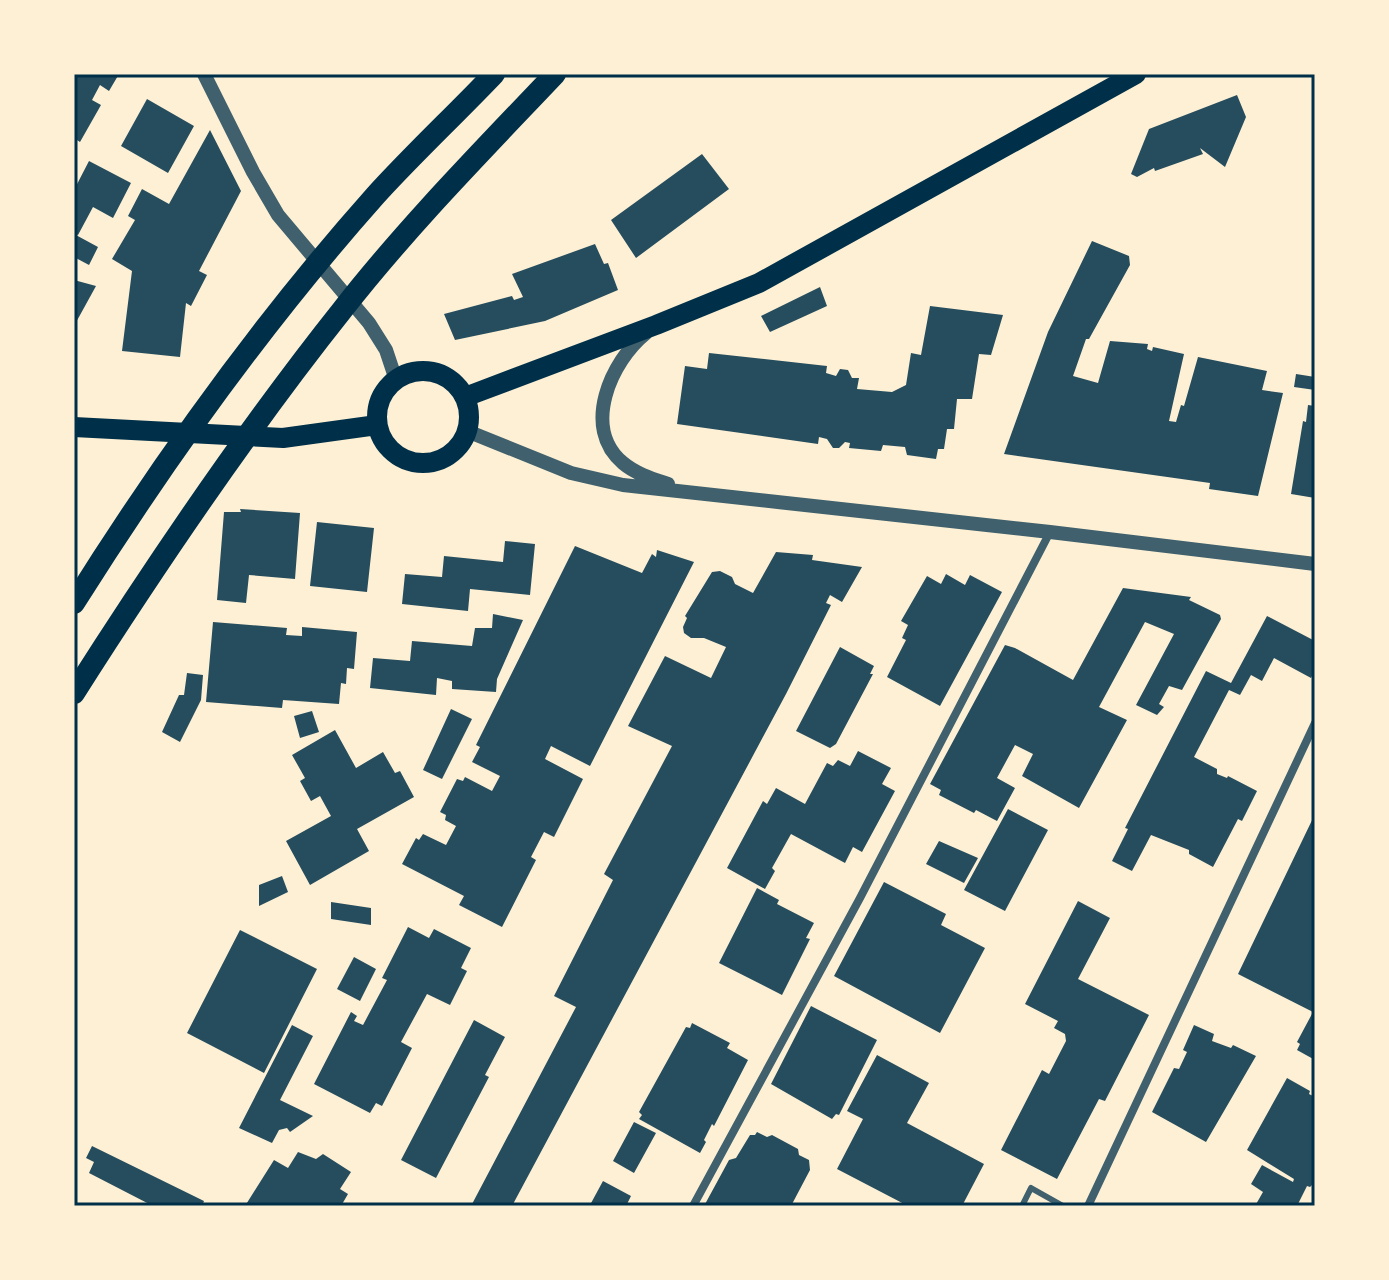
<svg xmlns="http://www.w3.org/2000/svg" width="1389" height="1280" viewBox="0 0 1389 1280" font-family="Rubik,sans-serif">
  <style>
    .building { fill: #264d5e }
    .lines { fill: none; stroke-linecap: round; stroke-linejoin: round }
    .service { stroke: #3f606c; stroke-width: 6 }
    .minor { stroke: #3f606c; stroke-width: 8 }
    .tertiary { stroke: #3f606c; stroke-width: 14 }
    .primary { stroke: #003049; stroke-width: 20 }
    .trunk { stroke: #003049; stroke-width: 22 }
    .neatline { fill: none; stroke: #003049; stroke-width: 3 }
  </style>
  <rect width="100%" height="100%" fill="#fdf0d5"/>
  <!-- building -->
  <path class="building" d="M74,74H119L109,91L100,85L92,100L101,105L80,142L74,138Z
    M1237,95L1246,117L1225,167L1200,148L1203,154L1155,171L1154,168L1137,177L1131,174L1149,129Z
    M147,99L194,126L168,173L121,146Z
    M210,130L241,191L199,271L207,275L191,306L186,303L180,357L122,351L132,271L112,259L135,220L128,216L142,189L169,204Z
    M702,154L729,189L636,258L611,220Z
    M89,161L131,183L113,218L93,207L78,235L74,233V190Z
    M74,234L98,247L89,265L74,257Z
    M1092,241L1129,256L1130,265L1089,339H1086L1073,376L1098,383L1110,341L1148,344L1147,349L1152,351L1153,347L1184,354L1169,421L1176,422L1181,405L1184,406L1198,357L1267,371L1262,390L1283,393L1258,496L1209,489L1210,483L1004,454L1048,332Z
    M595,244L604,264L608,263L618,290L545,321L455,340L444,314L512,296L514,300L523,297L512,274Z
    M74,280L96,286L74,326Z
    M820,287L827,306L770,332L761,316Z
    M930,306L1003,315L991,355L979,354L972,399H957L954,429H947L944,449H938L936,459L907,455L905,447L883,445L881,451L849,448L850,443L845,442L839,448H833L827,439L819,437L818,444L677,424L685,366L707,369L709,353L827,366L826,373L836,376L840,369L848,370L852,378H859L857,389L892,392L906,385L911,353L921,355Z
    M1296,374L1315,377V390L1294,387Z
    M1308,405L1315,406V498L1291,494L1303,421L1306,422Z
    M240,509L300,513L295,579L249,575L246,603L217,600L224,512H241Z
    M317,522L374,528L367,592L310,586Z
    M505,541L535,544L530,595L470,589L468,611L402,604L405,574L442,577L444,556L503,562Z
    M575,546L642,573L652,554L656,557L657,550L694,562L590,766L551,746L545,759L583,779L554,837L544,832L531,857L536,860L502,927L459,905L464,896L402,864L416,838L419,840L423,834L446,845L456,826L445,820L446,815L440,812L457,779L463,781L465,777L492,791L500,776L472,762L480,747L476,745Z
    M776,552L813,555L812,560L862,567L842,602L830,595L826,603L831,605L786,694L512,1206H471L576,1007L554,996L613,880L604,874L672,746L628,726L665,656L711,678L726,647L704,638H691L684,633L683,627L687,618L685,616L712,572L720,571L732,577L735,584L753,593Z
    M946,574L965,585L970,575L1002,592L940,706L887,677L906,640L902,638L908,625L901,621L927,576L941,584Z
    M1123,588L1191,597L1189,600L1220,615L1221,619L1182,690L1169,686L1159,704L1164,707L1157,715L1136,705L1174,634L1145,622L1099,707L1127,720L1079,808L1022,776L1033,754L1015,745L997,778L1015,788L997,821L976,810L974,813L939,795L941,790L930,784L1005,645L1015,648L1073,680Z
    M493,614L523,620L497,679L496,692L452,689V681L437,678L436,695L370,688L373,658L410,661L412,641L472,646L475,628H492Z
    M1267,616L1315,641V670L1311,678L1274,658L1262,681L1251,675L1240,695L1229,690L1194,757L1217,769V774L1227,778L1228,776L1257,791L1242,821L1238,819L1213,867L1189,854V850L1151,835L1132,871L1112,861L1128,829L1125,828L1206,671L1231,683Z
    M213,622L287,628L286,635L302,636V627L357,632L354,669L347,668L346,684L341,683L339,704L283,700L282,708L206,702Z
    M840,647L874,666L870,674H873L836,744L830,748L796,731Z
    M187,673L203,675L201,700L180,742L162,732L179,695H184Z
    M451,709L472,719L442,779L423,770Z
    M312,711L319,732L300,738L294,716Z
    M335,730L356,768L383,752L395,773L400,771L414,797L357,829L369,851L310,885L286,841L331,816L320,796L311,801L300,781L305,778L292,755Z
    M858,751L891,768L882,784L895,791L862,852L853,847L845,863L791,834L772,868L775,871L765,889L727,868L763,801L767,804L776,788L805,804L827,763L833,766L838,760L850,766Z
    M1008,809L1048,830L1005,911L964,890Z
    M1315,814V945L1312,951L1315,952V1060L1297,1050L1300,1044L1297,1042L1313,1012L1238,974Z
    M939,841L978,858L964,883L926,864Z
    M282,876L288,892L259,906V885Z
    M884,882L946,914L941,925L985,948L940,1033L834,976Z
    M757,888L779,900L777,904L814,923L806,938L810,939L782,995L719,963Z
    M1078,901L1110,918L1078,979L1149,1015L1105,1101L1099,1099L1057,1179L1001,1150L1042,1070L1049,1074L1066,1041L1065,1034L1054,1028L1058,1021L1025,1004Z
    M331,902L371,908V925L331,919Z
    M408,927L429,938L434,929L471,948L461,968L467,971L450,1005L427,994L401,1042L412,1048L382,1106L376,1103L370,1113L314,1084L351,1012L357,1016L354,1021L363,1025L387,980L382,978Z
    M240,930L317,969L264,1073L187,1033Z
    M354,957L376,969L360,1001L337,989Z
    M811,1006L877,1040L839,1115L836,1114L832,1119L771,1084Z
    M474,1020L505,1037L485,1075L489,1077L436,1178L401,1160Z
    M692,1023L730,1043L727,1048L748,1060L714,1126L712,1124L704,1140L706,1142L700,1153L639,1119L642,1115L639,1112L686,1027L690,1028Z
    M292,1025L313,1036L280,1100L313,1116L290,1132L287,1128L279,1130L272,1143L239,1128Z
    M1194,1025L1214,1034L1212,1041L1231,1048L1233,1045L1256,1056L1206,1142L1152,1112L1174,1068L1179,1069L1187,1052L1183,1050Z
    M877,1055L929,1083L907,1123L984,1164L962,1206H908L837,1169L863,1119L847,1111Z
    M1287,1078L1310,1091L1309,1094L1315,1097V1182L1310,1187L1307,1186L1297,1206H1255L1263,1192L1251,1184L1262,1165L1293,1182L1294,1179L1247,1150Z
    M634,1122L656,1133L634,1173L613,1161Z
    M757,1132L767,1137L772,1135L798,1149L799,1155L809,1160L810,1170L791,1206H704L729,1160L736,1158L750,1135H755Z
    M92,1146L204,1201L202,1206H153L89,1173L94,1162L86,1158Z
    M298,1152L316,1159L323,1154L351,1172L340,1189L348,1194L341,1206H245L274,1160L288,1168Z
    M603,1181L631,1196L626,1206L590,1205Z"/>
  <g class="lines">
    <!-- service -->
    <path class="service" d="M1022,1206L1031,1188L1063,1206"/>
    <!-- minor -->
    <path class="minor" d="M693,1206L860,898L1050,532
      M1088,1206L1315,723"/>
    <!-- tertiary -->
    <path class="tertiary" d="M204,74L253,172L278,215L369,323L386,350L396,380
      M646,333C611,361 581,428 623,463C636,474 653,479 668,484
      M467,431L571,473L623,485L1050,532L1315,564"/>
    <!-- primary -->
    <path class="primary" d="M377 417a46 46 0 1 1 92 0a46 46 0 1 1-92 0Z
      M465,397L656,325L759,283L1136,74
      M74,427L283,438L377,425"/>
    <!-- trunk -->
    <path class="trunk" d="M74,603C164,460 262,323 375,196C413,154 455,115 494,74
      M74,693C158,561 245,432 343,309C408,226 482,151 555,74"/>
  </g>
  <!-- border -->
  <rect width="1389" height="1280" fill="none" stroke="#fdf0d5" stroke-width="152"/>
  <rect x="76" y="76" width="1237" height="1128" class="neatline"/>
</svg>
